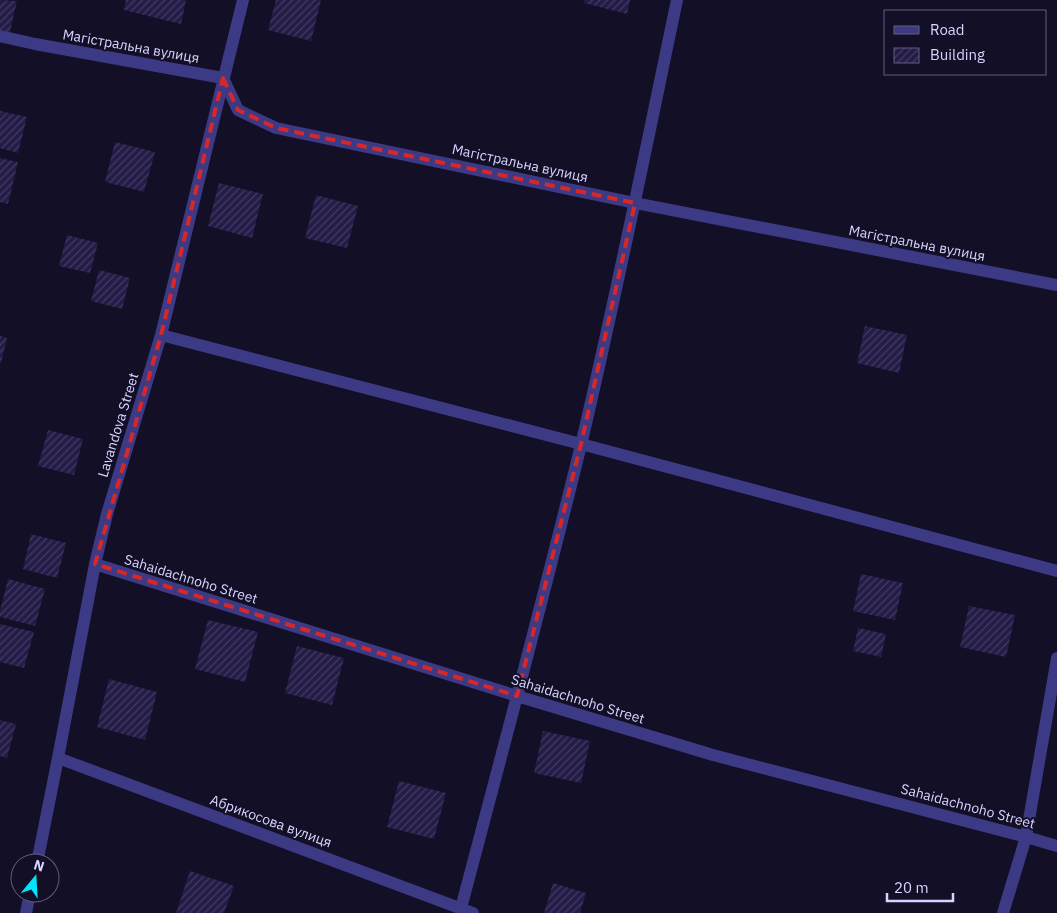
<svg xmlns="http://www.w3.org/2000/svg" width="1057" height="913" viewBox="0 0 1057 913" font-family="'IBM Plex Sans',sans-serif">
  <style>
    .building { fill: url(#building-hatch) }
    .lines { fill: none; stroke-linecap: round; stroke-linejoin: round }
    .minor { stroke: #3d3a85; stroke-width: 12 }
    .marked { fill: none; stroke: #d62828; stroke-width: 4; stroke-dasharray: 10 6; stroke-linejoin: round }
    .labels { text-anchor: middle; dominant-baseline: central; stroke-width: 4; stroke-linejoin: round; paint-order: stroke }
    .street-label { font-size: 14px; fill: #d9d4ff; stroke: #130f26 }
  </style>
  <defs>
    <pattern id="building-hatch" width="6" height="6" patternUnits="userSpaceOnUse" patternTransform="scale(1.25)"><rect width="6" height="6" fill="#241b47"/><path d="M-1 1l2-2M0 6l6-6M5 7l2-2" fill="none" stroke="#433b63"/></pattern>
  </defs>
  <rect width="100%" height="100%" fill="#130f26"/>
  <!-- building -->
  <path class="building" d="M0,0L17,1L9,36L0,34Z
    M126,0H186L181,24L124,10Z
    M276,0H321L311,41L268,30Z
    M585,0H630L627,14L584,3Z
    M0,111L27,117L18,153L0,148Z
    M115,142L155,152L144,192L105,182Z
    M0,158L18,162L8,204L0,202Z
    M219,183L263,194L252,238L208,226Z
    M316,195L358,206L347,248L305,238Z
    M67,235L98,243L90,273L59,266Z
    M99,270L130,278L122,309L91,301Z
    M865,326L907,335L899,373L857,363Z
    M0,336L7,338L1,363H0Z
    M48,430L83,439L74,475L38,466Z
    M31,534L66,543L57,578L23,569Z
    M861,574L903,583L895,620L853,611Z
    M8,579L45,589L35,626L0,617V611Z
    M969,606L1015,615L1006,657L960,647Z
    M208,620L258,632L245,682L195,669Z
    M0,624L34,632L24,668L0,662Z
    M858,628L886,634L881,657L853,651Z
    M297,646L344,658L332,705L285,693Z
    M109,679L157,692L145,740L97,727Z
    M0,720L16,724L7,758L0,756Z
    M543,731L590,741L581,783L534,773Z
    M399,781L446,793L434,839L387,827Z
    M190,871L234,886L224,913H176Z
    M553,883L586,893L580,913H544Z"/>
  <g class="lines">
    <!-- minor -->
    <path class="minor" d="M0,36L35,44L223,78L238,110L276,128L635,203L1057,285
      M161,335L581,444L1057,571
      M95,564L517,696L713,755L1026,837L1057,846
      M58,758L473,913
      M37,863L58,758L95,564L107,514L161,335L243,0
      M461,908C502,754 543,600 581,445C616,297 646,148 677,0
      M26,913L30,893
      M1003,913L1026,837L1057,658"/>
  </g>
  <!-- marked area -->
  <path class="marked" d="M223,78L238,110L276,128L635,203L581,444L517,696L95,564L161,335Z"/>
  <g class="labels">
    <!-- street labels -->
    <g class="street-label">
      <text transform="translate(131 46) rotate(10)">Магістральна вулиця</text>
      <text transform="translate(520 163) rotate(12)">Магістральна вулиця</text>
      <text transform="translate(917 243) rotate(11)">Магістральна вулиця</text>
      <text transform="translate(118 425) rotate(-73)">Lavandova Street</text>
      <text transform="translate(191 579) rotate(17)">Sahaidachnoho Street</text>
      <text transform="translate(578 699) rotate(17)">Sahaidachnoho Street</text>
      <text transform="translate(968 806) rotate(15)">Sahaidachnoho Street</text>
      <text transform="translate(271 821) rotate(20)">Абрикосова вулиця</text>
    </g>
  </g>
  <!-- legend -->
  <rect x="884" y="10" width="162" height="65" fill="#130f26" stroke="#625e7d"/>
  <rect x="894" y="26" width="25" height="8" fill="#3d3a85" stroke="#625e7d"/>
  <text x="930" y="35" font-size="15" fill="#d9d4ff">Road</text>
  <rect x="894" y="48" width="25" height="15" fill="url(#building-hatch)" stroke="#625e7d"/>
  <text x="930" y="60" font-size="15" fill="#d9d4ff">Building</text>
  <!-- north arrow -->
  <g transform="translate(35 878) rotate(18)"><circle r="24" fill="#130f26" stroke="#625e7d"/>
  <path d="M0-4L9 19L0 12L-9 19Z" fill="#00e5ff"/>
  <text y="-8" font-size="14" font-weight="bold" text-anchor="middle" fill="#d9d4ff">N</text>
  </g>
  <!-- scale -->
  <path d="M887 893v8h66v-8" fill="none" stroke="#d9d4ff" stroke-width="2.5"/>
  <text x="894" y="893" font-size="15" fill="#d9d4ff" stroke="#130f26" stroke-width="4" paint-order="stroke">20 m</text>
</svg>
